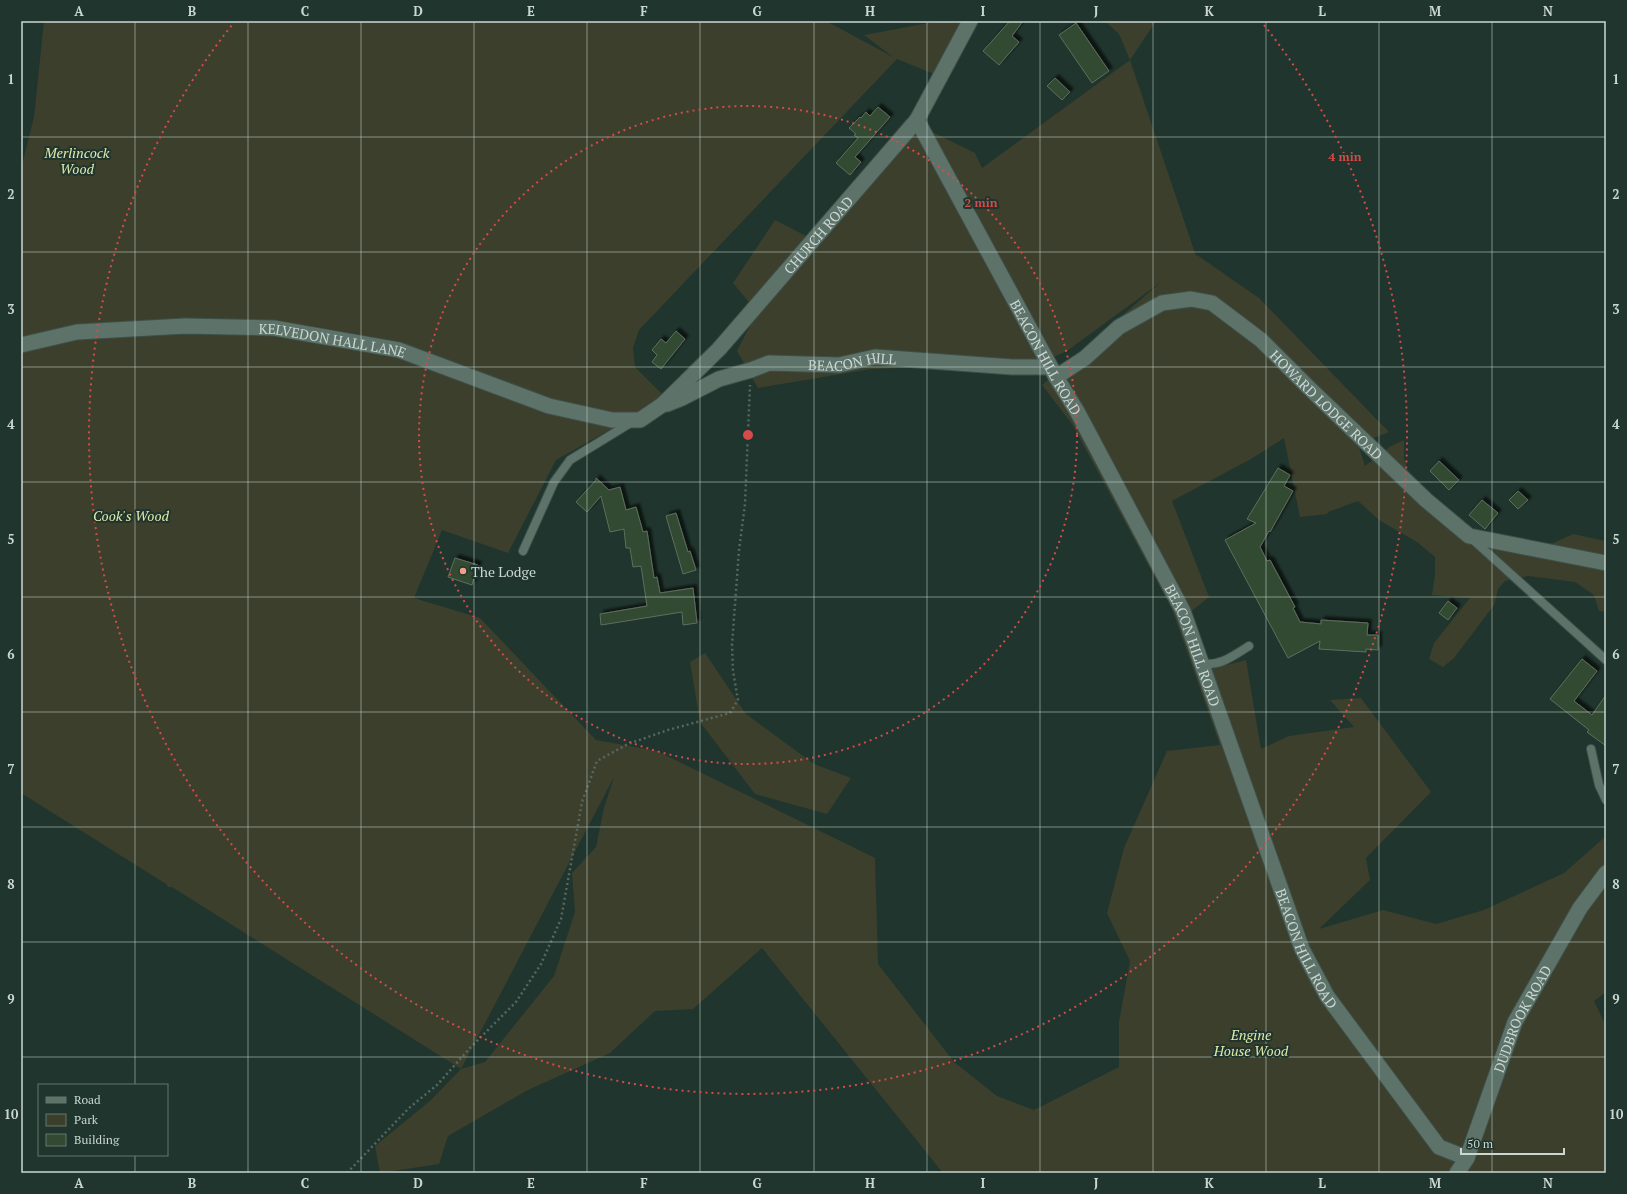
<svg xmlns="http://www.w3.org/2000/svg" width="1627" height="1194" viewBox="0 0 1627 1194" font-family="'PT Serif',serif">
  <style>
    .green { fill: #3c3f2c; fill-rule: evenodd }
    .building { fill: #334931; stroke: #5f6e5e; filter: url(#shadow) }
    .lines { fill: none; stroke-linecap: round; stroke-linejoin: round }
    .lane-casing { stroke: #3e504a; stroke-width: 10 }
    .street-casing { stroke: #3e504a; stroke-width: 17 }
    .path { stroke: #556861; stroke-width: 2.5; stroke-dasharray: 2 3; stroke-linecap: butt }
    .lane { stroke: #5d736a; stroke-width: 8 }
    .street { stroke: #5d736a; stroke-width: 15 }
    .grid { fill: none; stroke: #cad7d2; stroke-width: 1; stroke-opacity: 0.55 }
    .ring { fill: none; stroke: #d44b4a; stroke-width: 2; stroke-dasharray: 2 4 }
    .poi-dot { fill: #f49e88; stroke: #20352d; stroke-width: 1.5 }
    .labels { text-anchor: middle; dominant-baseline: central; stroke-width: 4; stroke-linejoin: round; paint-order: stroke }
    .park-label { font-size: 14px; font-style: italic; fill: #e1eaad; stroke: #20352d }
    .street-label { font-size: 14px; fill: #cad7d2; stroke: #20352d }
    .poi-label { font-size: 14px; fill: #cad7d2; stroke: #20352d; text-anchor: start }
    .centre { fill: #d44b4a; stroke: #20352d; stroke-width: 2 }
    .ring-label { font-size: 12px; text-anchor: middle; font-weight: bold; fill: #d44b4a; stroke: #20352d; stroke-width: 4; stroke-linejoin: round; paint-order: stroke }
    .neatline { fill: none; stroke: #cad7d2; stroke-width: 1.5 }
    .grid-label { font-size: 13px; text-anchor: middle; font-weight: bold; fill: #cad7d2 }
  </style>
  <defs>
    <filter id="shadow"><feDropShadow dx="3.5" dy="-3.5" stdDeviation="1" flood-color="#0009"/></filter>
  </defs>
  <rect width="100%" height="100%" fill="#20352d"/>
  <!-- green -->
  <path class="green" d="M44,21H826L893,57L864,35L939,21H975L934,74L897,59L639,330L633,348L635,367L666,398L556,460L508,553L442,530L414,598L480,618L596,740L657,751L875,858L878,964L954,1062L997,1096L1034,1110L1119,1067V1022L1130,961L1107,913L1124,848L1167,751L1220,745L1172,609L1072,424L1042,385L1161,282L1067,351L1040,363L871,369L758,388L737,351L757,312L733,283L775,220L808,237L906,119L975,153L982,168L1130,60L1119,34L1105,21H1156L1130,60L1196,256L1197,255L1259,298L1389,432L1358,444L1365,466L1391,446L1404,440V458L1410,479L1481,545L1541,558L1551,544L1573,534L1606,541V612L1599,611L1594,595L1575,582L1528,576L1505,581L1498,589L1494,605L1454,658L1443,667L1429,659L1434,643L1470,598L1432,595L1435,575V557L1417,542L1379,520L1358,501L1328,512L1327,514L1300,517L1284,438L1251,459L1172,501L1209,597L1188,614L1211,669L1246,660L1261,749L1289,736L1354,727L1330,700L1361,698L1431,792L1366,858L1370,880L1319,929L1383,910L1436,924L1484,910L1564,873L1606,836V992L1594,1001L1606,1026V1173H943L762,948L693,1009L655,1011L610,1053L528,1090L448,1136L439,1164L380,1173L375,1146L431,1100L461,1069L172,887H168L166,884L21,793V169L34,117ZM614,777L604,808L596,847L572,873L575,912L554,976L485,1062L461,1069Z
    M705,653L746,714L814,764L851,778L827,814L755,794L700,722L690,662Z"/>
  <!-- building -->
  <path class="building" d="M1010,21H1023L1012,36L1019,42L999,65L983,51Z
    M1076,23L1109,71L1092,83L1059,35Z
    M1055,78L1070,92L1062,100L1047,86Z
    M878,107L890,117L855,157L861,162L850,175L836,163L858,138L854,135L856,134L849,128L860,117L861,118L866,112L870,116Z
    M676,331L685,339L661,369L652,362L657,355L652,350L661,339L666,343Z
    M1439,461L1459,480L1449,490L1430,471Z
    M1278,468L1290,475L1284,486L1293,491L1270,532L1269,531L1260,547L1267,561L1270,560L1295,607L1293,608L1300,622L1321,624V620L1368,623L1367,635H1378V650L1366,649V652L1319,649L1320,641L1288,658L1225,540L1256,523L1247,519Z
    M596,478L609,490L620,487L626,510L636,507L643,532L647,531L654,578L657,577L660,593L693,588L697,623L683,625L682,612L601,625L600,614L647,606L641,566L633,567L630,548H626L624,529L610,532L601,496L587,512L576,502L596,480Z
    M1518,491L1528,500L1518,509L1509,500Z
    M1482,500L1498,513L1485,529L1469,515Z
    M676,513L688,552L690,551L696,570L683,574L666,516Z
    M455,558L478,565L472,585L448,577Z
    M1448,601L1457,608L1448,620L1439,613Z
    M1582,659L1597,671L1574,701L1592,715L1606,695V746L1587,732L1589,730L1550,699Z"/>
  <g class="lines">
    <defs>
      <path id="lane" d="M1471,538L1606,660
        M523,551L554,482L570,460L632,422
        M1201,664C1221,666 1233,656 1249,646
        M1591,749L1599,785L1606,800"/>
      <g id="street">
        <path id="s1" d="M917,120L1056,377L1078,413L1183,611L1302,949L1327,996L1439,1147L1467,1158"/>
        <path id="s2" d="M21,345L77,332L185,326L274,328L399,350L549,406L612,420H640L662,405L719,349L917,120L970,21"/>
        <path id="s3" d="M1056,377L1085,358L1119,327L1162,303L1191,299L1212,303L1261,340L1307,386L1426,500L1469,536L1606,563"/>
        <path id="s4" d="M667,404L682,398L719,379L751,370L769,363L839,365L875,357L1012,367H1050"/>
        <path id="s5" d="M1457,1173L1467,1158L1515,1022L1580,908L1606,873"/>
      </g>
    </defs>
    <!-- lane casing -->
    <use href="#lane" class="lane-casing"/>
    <!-- street casing -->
    <use href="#street" class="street-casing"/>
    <!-- path -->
    <path class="path" d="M347,1173L409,1108L437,1085L470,1048L516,1002L541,964L561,919L582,802L597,761L628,744L668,730L730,713L738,700L733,671L732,645L739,550L745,504L750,385"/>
    <!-- lane -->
    <use href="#lane" class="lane"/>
    <!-- street -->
    <use href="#street" class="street"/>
  </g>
  <!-- grid -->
  <path class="grid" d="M135,21V1085M248,21V1173M361,21V1173M474,21V1173M587,21V1173M700,21V1173M814,21V1173M927,21V1173M1040,21V1173M1153,21V1173M1266,21V1173M1379,21V1173M1492,21V1173M21,137H1606M21,252H1606M21,367H1606M21,482H1606M21,597H1606M21,712H1606M21,827H1606M21,942H1606M21,1057H1606M135,1155V1173"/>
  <!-- distance rings -->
  <g class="ring">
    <circle cx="748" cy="435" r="329"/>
    <path d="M1264 25A659 659 0 1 1 232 25"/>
  </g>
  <!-- markers -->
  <circle class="poi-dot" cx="463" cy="571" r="4"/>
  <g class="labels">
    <!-- park labels -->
    <g class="park-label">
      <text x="77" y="152">Merlincock<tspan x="77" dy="16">Wood</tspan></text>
      <text x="131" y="515">Cook's Wood</text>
      <text x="1251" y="1034">Engine<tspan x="1251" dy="16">House Wood</tspan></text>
    </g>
    <!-- street labels -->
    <g class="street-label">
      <text stroke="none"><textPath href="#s2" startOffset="892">CHURCH ROAD</textPath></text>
      <text stroke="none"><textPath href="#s2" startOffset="314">KELVEDON HALL LANE</textPath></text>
      <text stroke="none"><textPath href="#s1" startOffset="270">BEACON HILL ROAD</textPath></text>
      <text stroke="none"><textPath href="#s4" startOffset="194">BEACON HILL</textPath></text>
      <text stroke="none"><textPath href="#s3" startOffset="334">HOWARD LODGE ROAD</textPath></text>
      <text stroke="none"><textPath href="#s1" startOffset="594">BEACON HILL ROAD</textPath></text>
      <text stroke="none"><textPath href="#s1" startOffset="918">BEACON HILL ROAD</textPath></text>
      <text stroke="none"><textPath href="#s5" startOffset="168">DUDBROOK ROAD</textPath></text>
    </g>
    <!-- poi labels -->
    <g class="poi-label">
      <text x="471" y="571">The Lodge</text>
    </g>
  </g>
  <circle cx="748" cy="435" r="6" class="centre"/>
  <g class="ring-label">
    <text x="1345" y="161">4 min</text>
    <text x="981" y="207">2 min</text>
  </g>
  <!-- border -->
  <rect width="1627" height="1194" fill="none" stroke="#20352d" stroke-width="44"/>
  <!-- legend -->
  <rect x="38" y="1084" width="130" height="72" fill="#20352d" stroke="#64766f"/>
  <rect x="46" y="1097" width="20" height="6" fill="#5d736a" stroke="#64766f"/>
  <text x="74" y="1104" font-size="12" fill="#cad7d2">Road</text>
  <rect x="46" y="1114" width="20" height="12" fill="#3c3f2c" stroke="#64766f"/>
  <text x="74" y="1124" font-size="12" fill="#cad7d2">Park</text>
  <rect x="46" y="1134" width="20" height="12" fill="#334931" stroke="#64766f"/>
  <text x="74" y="1144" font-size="12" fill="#cad7d2">Building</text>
  <!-- scale -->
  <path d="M1461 1148v6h103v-6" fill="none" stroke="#cad7d2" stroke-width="2"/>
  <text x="1467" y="1148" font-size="12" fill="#cad7d2" stroke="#20352d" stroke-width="3" paint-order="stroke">50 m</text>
  <rect x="22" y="22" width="1583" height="1150" class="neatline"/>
  <g class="grid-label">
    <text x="79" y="16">A</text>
    <text x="192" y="16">B</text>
    <text x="305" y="16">C</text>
    <text x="418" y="16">D</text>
    <text x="531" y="16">E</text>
    <text x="644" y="16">F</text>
    <text x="757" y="16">G</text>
    <text x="870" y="16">H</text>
    <text x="983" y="16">I</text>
    <text x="1096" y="16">J</text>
    <text x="1209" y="16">K</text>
    <text x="1322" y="16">L</text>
    <text x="1435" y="16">M</text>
    <text x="1548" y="16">N</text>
    <text x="11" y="84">1</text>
    <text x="1616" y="84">1</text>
    <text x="11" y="199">2</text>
    <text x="1616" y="199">2</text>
    <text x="11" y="314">3</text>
    <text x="1616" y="314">3</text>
    <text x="11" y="429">4</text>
    <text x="1616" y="429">4</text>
    <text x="11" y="544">5</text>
    <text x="1616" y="544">5</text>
    <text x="11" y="659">6</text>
    <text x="1616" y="659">6</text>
    <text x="11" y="774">7</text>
    <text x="1616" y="774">7</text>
    <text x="11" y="889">8</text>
    <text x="1616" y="889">8</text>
    <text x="11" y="1004">9</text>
    <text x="1616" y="1004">9</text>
    <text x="11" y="1119">10</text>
    <text x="1616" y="1119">10</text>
    <text x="79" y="1188">A</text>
    <text x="192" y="1188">B</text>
    <text x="305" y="1188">C</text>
    <text x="418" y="1188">D</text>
    <text x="531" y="1188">E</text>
    <text x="644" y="1188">F</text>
    <text x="757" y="1188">G</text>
    <text x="870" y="1188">H</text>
    <text x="983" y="1188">I</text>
    <text x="1096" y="1188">J</text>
    <text x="1209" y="1188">K</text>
    <text x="1322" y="1188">L</text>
    <text x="1435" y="1188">M</text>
    <text x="1548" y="1188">N</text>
  </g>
</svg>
